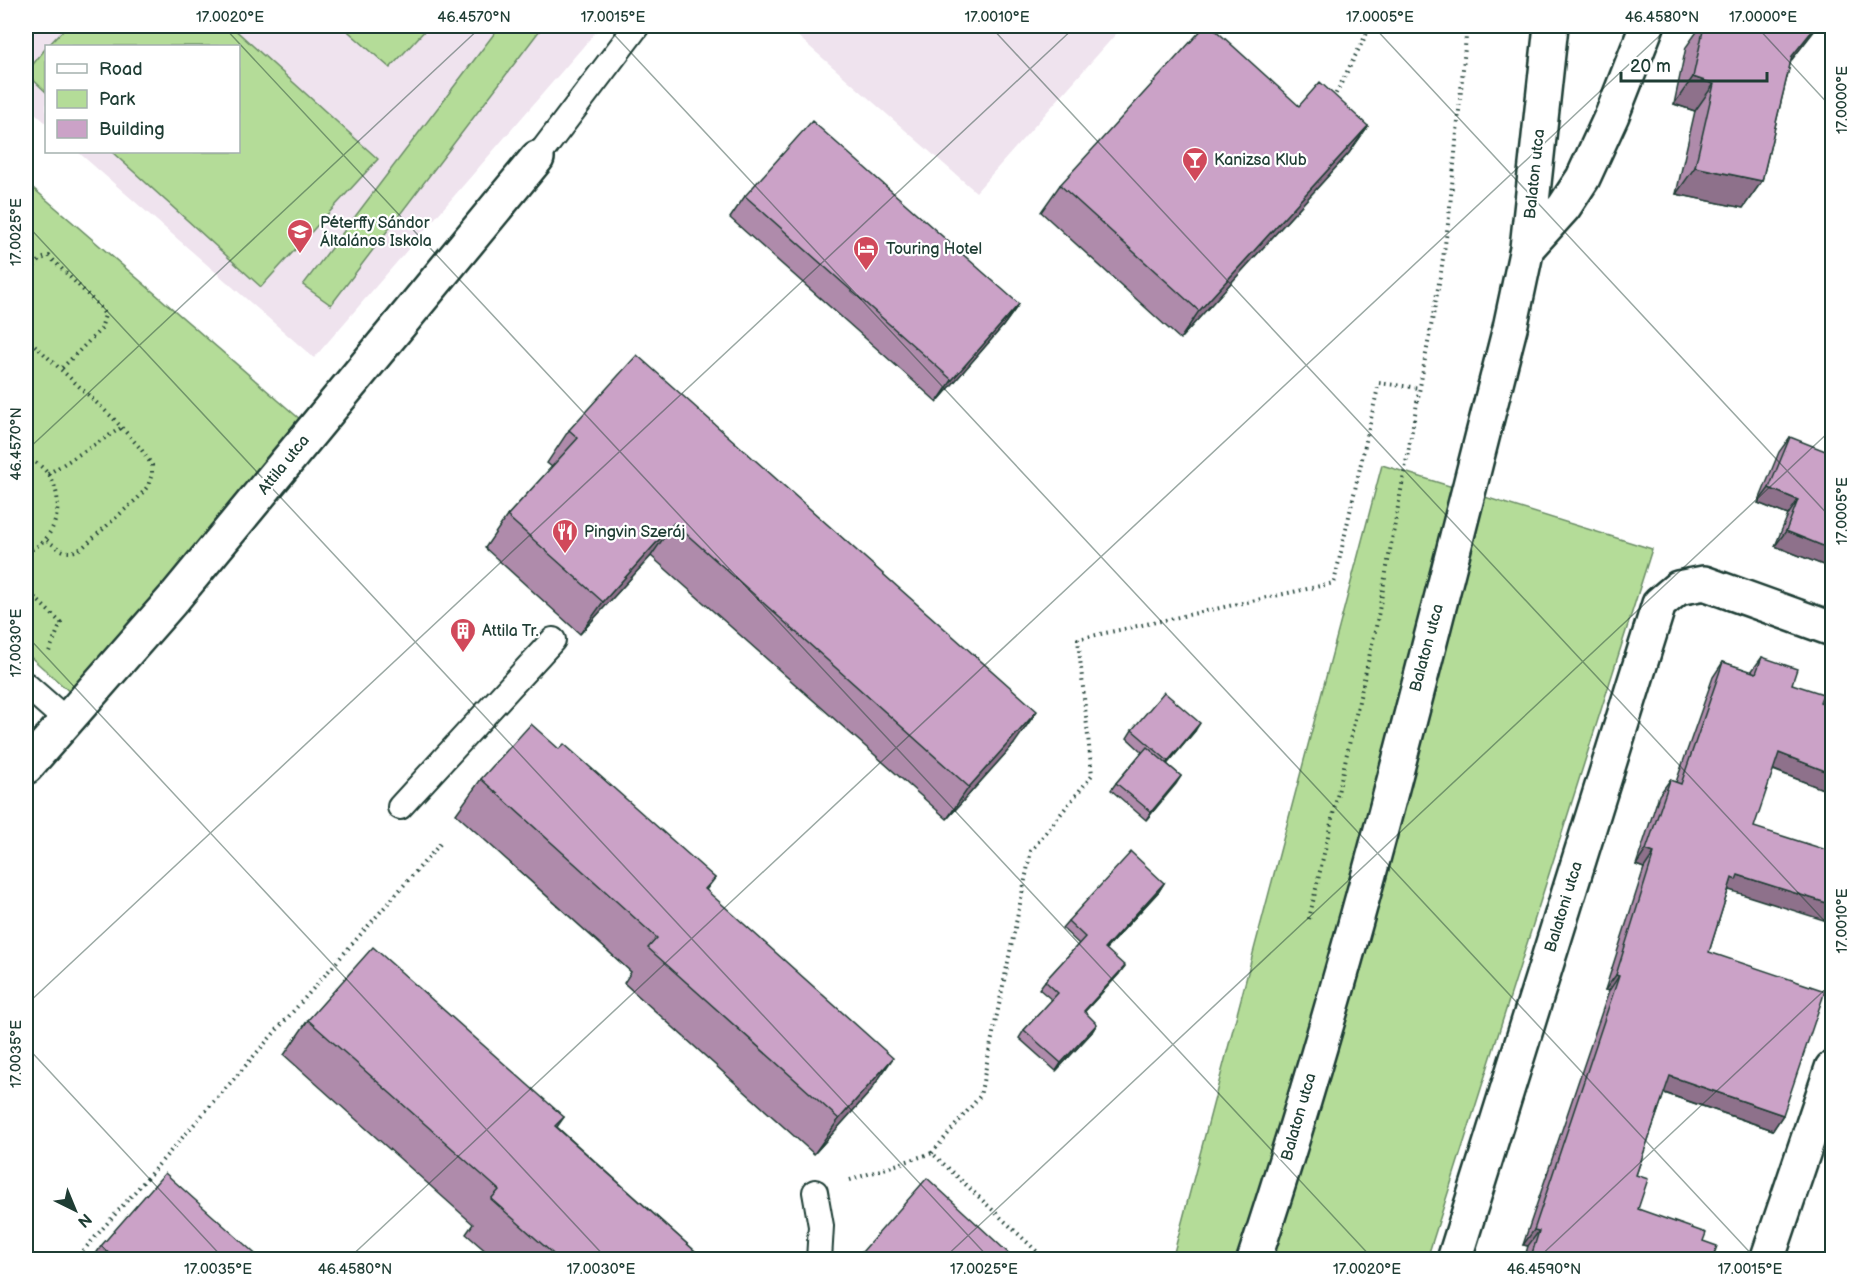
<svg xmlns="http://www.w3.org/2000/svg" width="1858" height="1285" viewBox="0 0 1858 1285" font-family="'Balsamiq Sans',sans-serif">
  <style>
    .built { fill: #efe3ee }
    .green { fill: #b4dc98; stroke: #6a8c66; stroke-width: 1.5 }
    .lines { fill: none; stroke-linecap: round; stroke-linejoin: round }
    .lane-casing { stroke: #1f3d34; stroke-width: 28 }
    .street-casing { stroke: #1f3d34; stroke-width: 38 }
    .secondary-casing { stroke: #1f3d34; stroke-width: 38 }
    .path { stroke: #1f3d34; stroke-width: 4; stroke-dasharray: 1.5 4.5; stroke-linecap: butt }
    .lane { stroke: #fff; stroke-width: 24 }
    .street { stroke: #fff; stroke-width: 33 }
    .secondary { stroke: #fff; stroke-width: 33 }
    .wall { fill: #af8bab; stroke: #1f3d34; stroke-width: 1.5 }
    .shaded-wall { fill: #8e718b; stroke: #1f3d34; stroke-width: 1.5 }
    .building { fill: #cba2c7; stroke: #1f3d34; stroke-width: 1.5 }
    .ticks { fill: none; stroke: #1f3d34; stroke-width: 1.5; stroke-opacity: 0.45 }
    .labels { text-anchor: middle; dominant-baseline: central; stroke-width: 4.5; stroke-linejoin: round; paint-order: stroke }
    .poi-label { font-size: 16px; fill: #1f3d34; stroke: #fff; text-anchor: start }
    .street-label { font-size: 16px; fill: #1f3d34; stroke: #fff }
    .neatline { fill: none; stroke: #1f3d34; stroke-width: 2 }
    .ticks-label { font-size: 15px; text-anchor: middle; fill: #1f3d34 }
  </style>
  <rect width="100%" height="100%" fill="#fff"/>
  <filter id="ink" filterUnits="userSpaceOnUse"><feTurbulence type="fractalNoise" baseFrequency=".0167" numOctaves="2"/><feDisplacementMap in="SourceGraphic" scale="12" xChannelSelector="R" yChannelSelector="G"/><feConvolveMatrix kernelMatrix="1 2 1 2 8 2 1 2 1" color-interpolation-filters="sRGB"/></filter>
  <g filter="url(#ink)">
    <!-- built -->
    <path class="built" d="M35,26H601L314,358L78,152H238V46H46V123L26,105V36Z
      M786,26H1123L976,192Z"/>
    <!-- green -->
    <path class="green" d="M67,26H231L378,159L261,287L112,152H238V46H48Z
      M342,26H429L390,68Z
      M500,26H543L331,305L303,285Z
      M46,48V92L26,73Z
      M26,182L301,420L72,694L26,653Z
      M1382,465L1652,549L1427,1259L1172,1260Z"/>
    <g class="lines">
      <defs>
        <path id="lane" d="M537,158L637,26
          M26,685L67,721
          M400,807L553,640
          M815,1192L821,1226L819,1260"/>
        <path id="street" d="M26,767L175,597L537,158
          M1454,1260L1659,604L1678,588L1704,583L1832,629
          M1767,1260L1832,1068"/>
        <path id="secondary" d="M1527,248L1564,207L1583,178L1612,115L1647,26
          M1254,1260C1355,954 1430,640 1510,328L1527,248L1551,26"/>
      </defs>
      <!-- lane casing -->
      <use href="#lane" class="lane-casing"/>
      <!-- street casing -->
      <use href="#street" class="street-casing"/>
      <!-- secondary casing -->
      <use href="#secondary" class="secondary-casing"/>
      <!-- path -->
      <path class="path" d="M1333,99L1367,33L1374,26
        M26,275L41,259L49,256L100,307L105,315L101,329L60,370
        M26,337L113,418L141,449L152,465V474L148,486L138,498L82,548C65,557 60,549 45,539
        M26,456C34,461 42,466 48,474C67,500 57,541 26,552
        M48,474L121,428
        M26,589L61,623L48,654
        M1309,919L1376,627L1441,272L1449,217L1467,26
        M932,1153L980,1096L1031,851L1092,775L1078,639L1334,583L1379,383L1420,388
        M850,1180L932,1153L1046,1260
        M75,1260L440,844"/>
      <!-- lane -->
      <use href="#lane" class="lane"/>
      <!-- street -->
      <use href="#street" class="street"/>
      <!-- secondary -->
      <use href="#secondary" class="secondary"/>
    </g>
    <!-- wall -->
    <path class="wall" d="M1701,26H1818L1791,60L1762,181L1743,208L1676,194L1695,111L1674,104L1686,47Z
      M1299,106L1368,126L1349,153L1180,339L1041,212L1060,185Z
      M745,196L1019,304L1003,326L937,402L730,218Z
      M569,430L1014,744L947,819L651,556L580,634L485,548L507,516L552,467L547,463Z
      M1790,437L1830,464L1833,569L1775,546L1788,515L1758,503L1779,452Z
      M1762,657L1792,684L1820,702L1833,707V793L1773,770L1729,890L1727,894L1709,952L1783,1115L1773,1130L1664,1093L1636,1175L1638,1209L1703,1241L1712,1260H1524L1528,1246L1523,1245L1609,991L1605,990L1644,868L1636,865L1659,795L1670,780L1676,782L1713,677L1723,662L1751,672Z
      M1132,730L1195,731L1167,764L1181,776L1146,820L1111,790L1116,783L1142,752L1127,738Z
      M559,749L715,878L706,890L869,1093L814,1154L624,983L631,972L456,814L481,779Z
      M1164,883L1159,891L1106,949L1119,974L1084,1012L1092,1032L1056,1071L1019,1038L1024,1030L1052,1000L1039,989L1045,981L1079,944L1062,928L1068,921Z
      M308,1020L564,1117L557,1127L705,1260H496L466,1234L473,1224L284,1055Z
      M101,1246L262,1260H92Z"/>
    <!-- shaded-wall -->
    <path class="shaded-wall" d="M1816,26H1818L1773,84L1792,56Z
      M1693,77L1714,84L1695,111L1674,104Z
      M1368,126L1349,153L1180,339L1199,311Z
      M1695,167L1762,181L1743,208L1676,194Z
      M1019,304L1003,326L937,402L952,380Z
      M1769,488L1798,500L1788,515L1758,503Z
      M674,523L651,556L580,634L603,602Z
      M1786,531L1833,550V569L1775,546Z
      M1037,711L1014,744L947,819L969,787Z
      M1200,723L1195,731L1163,769L1168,761Z
      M1779,753L1833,774V793L1769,768Z
      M1181,776L1176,784L1146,820L1151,812Z
      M1646,850L1654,853L1644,868L1636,865Z
      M1738,875L1833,905V923L1729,890L1726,895L1732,878Z
      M1164,883L1159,891L1099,956L1105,948Z
      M1125,966L1119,974L1078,1019L1084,1011Z
      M1616,975L1619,976L1609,991L1605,990Z
      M1097,1024L1092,1032L1056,1071L1061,1063Z
      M893,1058L869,1093L814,1154L839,1119Z
      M1670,1076L1783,1115L1773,1130L1659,1091Z
      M1534,1230L1539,1231L1528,1246L1523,1245Z"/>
    <!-- building -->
    <path class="building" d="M1205,26H1211L1299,106L1320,82L1368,126L1199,311L1060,185Z
      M1704,26H1816L1792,56L1762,181L1695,167L1714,84L1693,77Z
      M812,121L1019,304L952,380L745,196Z
      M637,355L1037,711L969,787L674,523L603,602L507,516L578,438L569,430Z
      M1790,437L1833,454V457L1830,464L1833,465V550L1786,531L1798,500L1769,488Z
      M1762,657L1797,669L1792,684L1823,694L1820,702L1833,707V774L1779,753L1754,827L1833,852V905L1738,875L1736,880L1732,878L1709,952L1825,991L1783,1115L1670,1076L1636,1175L1648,1179L1638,1209L1706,1233L1703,1241L1717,1246L1712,1260H1530L1539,1231L1534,1230L1619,976L1616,975L1654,853L1646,850L1670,780L1681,784L1723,662L1756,673Z
      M1164,692L1200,723L1168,761L1132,730Z
      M531,724L559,749L564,744L715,878L705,889L893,1058L839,1119L648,948L657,938L481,779Z
      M1147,747L1181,776L1151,812L1116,783Z
      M1131,852L1164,883L1105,948L1125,966L1084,1011L1097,1024L1061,1063L1024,1030L1058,993L1045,981L1085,937L1068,921Z
      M373,947L564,1117L555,1126L705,1260H560L491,1199L499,1190L308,1020Z
      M165,1173L262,1260H116L101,1246Z
      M927,1178L1016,1260H855Z"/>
  </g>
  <!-- ticks -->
  <path class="ticks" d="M223,26L1374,1260M606,26L1757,1260M990,26L1832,929M1373,26L1832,519M1756,26L1832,108M26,224L991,1260M26,451L482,26M26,635L608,1260M26,1005L1076,26M26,1046L225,1260M347,1260L1670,26M942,1260L1832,429M1536,1260L1832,983"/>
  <!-- icons -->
  <defs>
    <symbol id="bar-pin" viewBox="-11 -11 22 30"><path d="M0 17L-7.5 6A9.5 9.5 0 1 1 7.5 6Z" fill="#d1495b" stroke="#fff"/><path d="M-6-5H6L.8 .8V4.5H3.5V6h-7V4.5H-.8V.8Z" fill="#fff"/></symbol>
    <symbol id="school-pin" viewBox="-11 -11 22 30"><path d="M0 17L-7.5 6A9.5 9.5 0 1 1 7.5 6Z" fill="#d1495b" stroke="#fff"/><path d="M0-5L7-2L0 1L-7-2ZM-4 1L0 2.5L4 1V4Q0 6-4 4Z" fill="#fff"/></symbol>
    <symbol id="hotel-pin" viewBox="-11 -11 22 30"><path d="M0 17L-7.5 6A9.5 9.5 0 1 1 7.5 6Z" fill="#d1495b" stroke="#fff"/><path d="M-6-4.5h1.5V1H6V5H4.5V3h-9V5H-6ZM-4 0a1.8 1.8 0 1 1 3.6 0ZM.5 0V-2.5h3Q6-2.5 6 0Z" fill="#fff"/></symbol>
    <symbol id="restaurant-pin" viewBox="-11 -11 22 30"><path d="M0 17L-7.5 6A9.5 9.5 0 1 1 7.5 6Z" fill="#d1495b" stroke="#fff"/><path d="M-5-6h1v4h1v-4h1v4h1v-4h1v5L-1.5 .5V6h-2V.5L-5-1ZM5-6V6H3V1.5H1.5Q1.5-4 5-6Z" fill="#fff"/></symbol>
    <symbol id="building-pin" viewBox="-11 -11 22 30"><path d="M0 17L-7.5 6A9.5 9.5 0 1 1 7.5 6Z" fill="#d1495b" stroke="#fff"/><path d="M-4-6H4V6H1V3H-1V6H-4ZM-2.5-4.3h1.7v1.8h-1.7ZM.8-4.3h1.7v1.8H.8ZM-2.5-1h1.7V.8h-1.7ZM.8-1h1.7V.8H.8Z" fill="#fff"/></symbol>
  </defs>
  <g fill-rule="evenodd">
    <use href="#bar-pin" x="1180" y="145" width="30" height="40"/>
    <use href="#school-pin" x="285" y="217" width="30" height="40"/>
    <use href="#hotel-pin" x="851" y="234" width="30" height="40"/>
    <use href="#restaurant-pin" x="550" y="517" width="30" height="40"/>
    <use href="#building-pin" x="448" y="616" width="30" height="40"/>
  </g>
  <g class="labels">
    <!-- poi labels -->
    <g class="poi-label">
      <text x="1214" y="160">Kanizsa Klub</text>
      <text x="320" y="223">Péterffy Sándor<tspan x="320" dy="18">Általános Iskola</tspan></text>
      <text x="886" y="249">Touring Hotel</text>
      <text x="584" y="532">Pingvin Szeráj</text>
      <text x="482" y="631">Attila Tr.</text>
    </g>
    <!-- street labels -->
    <g class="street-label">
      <text transform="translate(1535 174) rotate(-84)">Balaton utca</text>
      <text transform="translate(284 465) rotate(-51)">Attila utca</text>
      <text transform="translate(1427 648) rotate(-75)">Balaton utca</text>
      <text transform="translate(1564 907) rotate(-73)">Balatoni utca</text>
      <text transform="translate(1299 1117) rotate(-74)">Balaton utca</text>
    </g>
  </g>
  <!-- margin -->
  <rect width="1858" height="1285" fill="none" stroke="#fff" stroke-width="66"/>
  <!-- legend -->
  <rect x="45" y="45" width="195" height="108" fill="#ffffff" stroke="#a5b1ae" stroke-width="1.5"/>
  <rect x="57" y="64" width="30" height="9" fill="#ffffff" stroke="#a5b1ae" stroke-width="1.5"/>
  <text x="99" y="75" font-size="18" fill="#1f3d34">Road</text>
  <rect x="57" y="90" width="30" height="18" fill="#b4dc98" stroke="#a5b1ae" stroke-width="1.5"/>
  <text x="99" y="105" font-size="18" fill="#1f3d34">Park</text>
  <rect x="57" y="120" width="30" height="18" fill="#cba2c7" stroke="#a5b1ae" stroke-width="1.5"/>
  <text x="99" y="135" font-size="18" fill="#1f3d34">Building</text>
  <!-- north arrow -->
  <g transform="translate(75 1210) rotate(137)" stroke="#ffffff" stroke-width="4.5" paint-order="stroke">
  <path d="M0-4.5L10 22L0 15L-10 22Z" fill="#1f3d34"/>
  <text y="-9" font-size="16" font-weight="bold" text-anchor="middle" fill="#1f3d34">N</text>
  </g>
  <!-- scale -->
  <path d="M1621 72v9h146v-9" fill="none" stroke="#1f3d34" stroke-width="3"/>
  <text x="1630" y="72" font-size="18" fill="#1f3d34" stroke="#ffffff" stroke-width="4.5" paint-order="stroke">20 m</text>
  <rect x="33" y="33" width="1792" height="1219" class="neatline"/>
  <g class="ticks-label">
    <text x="230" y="22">17.0020°E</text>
    <text x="474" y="22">46.4570°N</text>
    <text x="613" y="22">17.0015°E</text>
    <text x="997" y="22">17.0010°E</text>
    <text x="1380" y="22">17.0005°E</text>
    <text x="1662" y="22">46.4580°N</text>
    <text x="1763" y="22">17.0000°E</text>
    <text transform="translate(1842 100) rotate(-90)" y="5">17.0000°E</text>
    <text transform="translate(16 232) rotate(-90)" y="5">17.0025°E</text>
    <text transform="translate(16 444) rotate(-90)" y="5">46.4570°N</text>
    <text transform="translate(1842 511) rotate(-90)" y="5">17.0005°E</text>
    <text transform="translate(16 643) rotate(-90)" y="5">17.0030°E</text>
    <text transform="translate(1842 921) rotate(-90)" y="5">17.0010°E</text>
    <text transform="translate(16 1054) rotate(-90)" y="5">17.0035°E</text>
    <text x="218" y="1274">17.0035°E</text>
    <text x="355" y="1274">46.4580°N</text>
    <text x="601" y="1274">17.0030°E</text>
    <text x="984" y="1274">17.0025°E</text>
    <text x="1367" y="1274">17.0020°E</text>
    <text x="1544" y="1274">46.4590°N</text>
    <text x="1750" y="1274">17.0015°E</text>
  </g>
</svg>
